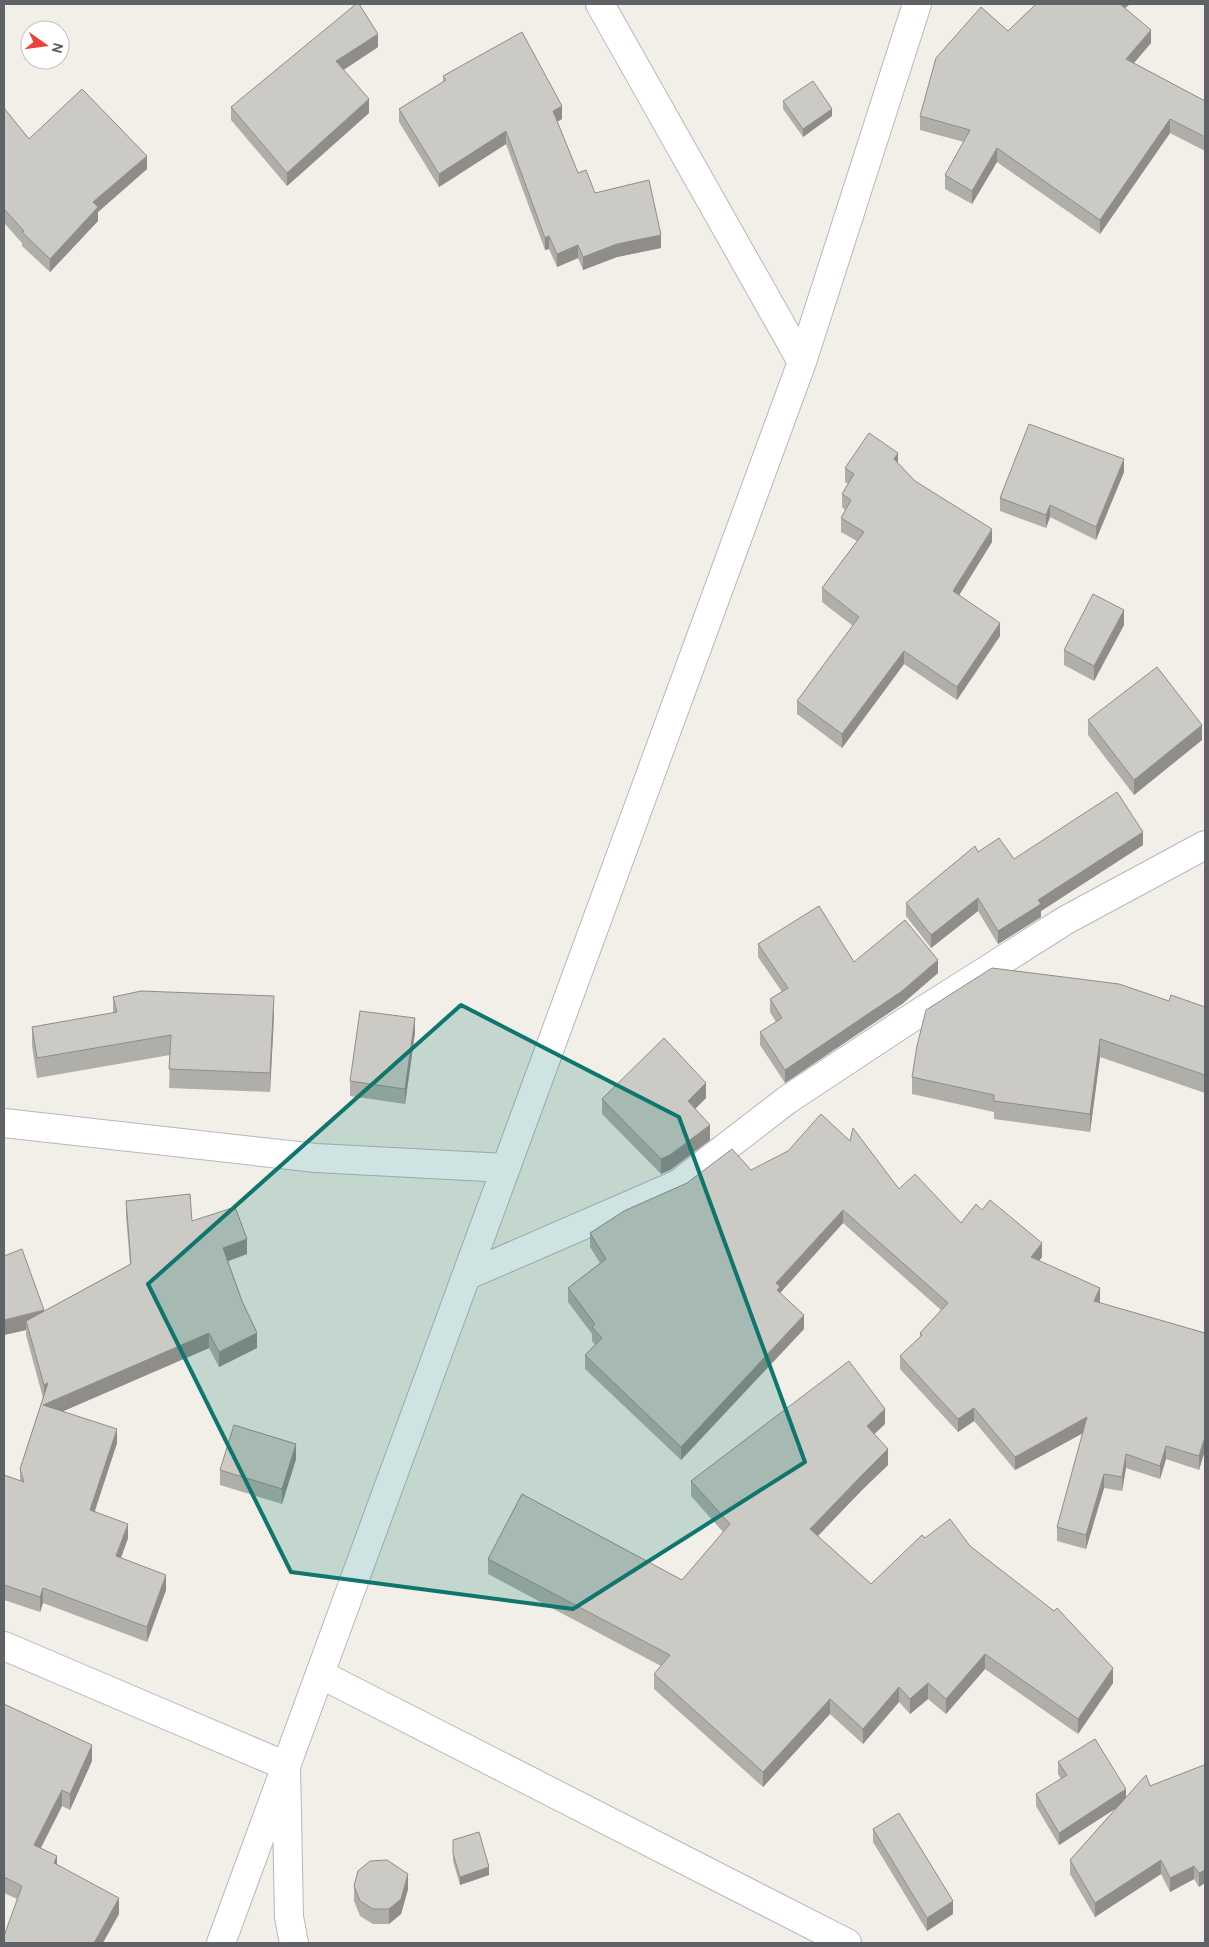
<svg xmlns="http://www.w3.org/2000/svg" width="1209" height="1947" viewBox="0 0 1209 1947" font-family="Overpass,sans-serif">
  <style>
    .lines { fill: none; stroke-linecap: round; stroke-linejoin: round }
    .minor-casing { stroke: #b5b8bc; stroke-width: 30 }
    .minor { stroke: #fff; stroke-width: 28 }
    .wall { fill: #afaea9 }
    .shaded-wall { fill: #8f8d8a }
    .building { fill: #cccac5; stroke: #8f8d8a }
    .marked { fill: #0f766e; fill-opacity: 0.2; stroke: #0f766e; stroke-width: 4; stroke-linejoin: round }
  </style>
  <rect width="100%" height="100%" fill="#f1efe8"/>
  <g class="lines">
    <defs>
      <path id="minor" d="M802,362L917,4
        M4,1123L316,1158L506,1168
        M466,1276L678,1184L787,1100L905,1022L1066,920L1205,845
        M4,1646L286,1766L289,1917L294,1943
        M320,1674L847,1943
        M221,1943L802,362L600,4"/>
    </defs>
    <!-- minor casing -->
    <use href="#minor" class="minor-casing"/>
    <!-- minor -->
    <use href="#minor" class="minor"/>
  </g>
  <!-- wall -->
  <path class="wall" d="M1036,4H1130L1125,8L1151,43L1134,63L1205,101V151L1170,133L1100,234L997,162L972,204L945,189V175L964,142L920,130V116Z
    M378,47L343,70L369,113L287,186L231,120V107Z
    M443,76L562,119L557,122L578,173L595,193L661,248L617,257L583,270L578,258L557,267L549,249L545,250L506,144L439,187L399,122V109L443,82Z
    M783,101L832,116L803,137L783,109Z
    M4,108L29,139L147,169L98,212V221L50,272L22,246V243L4,223Z
    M898,463L915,481L992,542L959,595L1000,636L957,700L904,664L842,748L797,714V701L853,626L822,602V588L857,541L841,532V518L845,510L842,507V494L848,484L845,482V468Z
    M1124,472L1096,540L1050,517L1046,528L1000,511V498Z
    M1124,625L1094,681L1064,665V650Z
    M1088,720L1202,740L1134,795L1088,735Z
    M1143,845L1041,911V917L998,944L978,911L931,948L906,916V903L978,852L1014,859Z
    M758,944L854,962L938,973L902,1004L785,1083L760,1045V1032L776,1022L770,1012V999L782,992L758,957Z
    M113,997L274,1016L270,1092L169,1088L170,1055L37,1078L32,1046V1027L113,1013Z
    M1169,1001L1205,1007V1093L1100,1057L1090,1132L994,1119V1112L912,1094V1077Z
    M415,1033L405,1104L350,1096V1081Z
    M706,1098L695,1109L710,1140L670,1170L661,1174L602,1114V1099Z
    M751,1170L899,1189L961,1223L982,1210L1042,1257L1039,1261L1100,1301L1099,1303L1205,1333V1450L1199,1470L1166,1459L1160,1479L1126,1468L1122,1491L1104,1488L1086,1549L1057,1541V1527L1083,1433L1015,1470L974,1421L958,1432L900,1369V1356L920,1337V1333L941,1310L843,1223L780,1293L804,1329L681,1460L585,1369V1355L595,1345L592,1341V1334L568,1302V1288L600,1263L590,1247V1233Z
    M126,1201L192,1221L247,1254L228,1261L257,1348L219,1367L209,1348L63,1411L117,1443L95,1511L128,1538L121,1558L166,1590L147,1642L43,1603L40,1612L4,1600V1475L20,1481V1469L43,1398L26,1335V1330L4,1335L44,1311L130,1264L126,1216Z
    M885,1424L874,1434L888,1465L862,1490L818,1536L871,1584L925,1538L970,1546L1113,1683L1078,1734L985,1669L946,1714L928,1699L910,1714L899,1702L863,1744L830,1714L763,1787L654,1689V1674L661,1666L488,1574V1559L682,1580L723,1532L691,1496V1481Z
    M296,1459L282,1504L220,1485V1470Z
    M4,1704L92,1761L70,1810L62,1806L41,1848L57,1864L119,1914L17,1899L4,1893Z
    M1058,1762L1126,1797L1150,1786L1205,1766V1883L1199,1887L1194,1879L1170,1892L1161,1874L1095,1917L1070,1874V1860L1116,1808L1059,1845L1036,1806V1794L1061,1779L1058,1774Z
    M873,1829L953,1914L927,1931L873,1842Z
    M453,1840L489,1875L460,1885L453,1861Z
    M354,1886L408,1889L401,1914L389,1924H373L360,1916L354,1901Z"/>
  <!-- shaded-wall -->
  <path class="shaded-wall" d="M1117,4H1130L1117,15Z
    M1151,30V43L1126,72V59Z
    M378,34V47L336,75V61Z
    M369,99V113L287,186V173Z
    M562,106V119L553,124V111Z
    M832,109V116L803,137V129Z
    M1170,119V133L1100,234V220Z
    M506,131V144L439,187V174Z
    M997,148V162L972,204V191Z
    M147,156V169L98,212V221L50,272V259L93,202Z
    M661,235V248L617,257L583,270V257L617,244Z
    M549,236V249L545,250V238Z
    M578,245V258L557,267V254Z
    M898,453V467L894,459Z
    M1124,459V472L1096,540V527Z
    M1050,505V517L1046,528V515Z
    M992,529V542L953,605V591Z
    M1124,610V625L1094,681V666Z
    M1000,623V636L957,700V687Z
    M904,651V664L842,748V734Z
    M1202,725V740L1134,795V780Z
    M1143,832V845L1041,911V917L998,944V931L1038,900Z
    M978,898V911L931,948V935Z
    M938,960V973L902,1004L785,1083V1070Z
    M274,996V1016L270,1092V1073Z
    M415,1018V1033L405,1104V1089Z
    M1100,1039V1057L1090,1132V1114Z
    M706,1083V1098L688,1116V1101Z
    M710,1125V1140L670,1170L661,1174V1159Z
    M843,1210V1223L780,1293L777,1304L776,1283Z
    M247,1239V1254L223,1263V1248Z
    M1042,1243V1257L1031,1271V1257Z
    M1100,1288V1301L1094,1315V1301Z
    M44,1310V1325L26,1321V1330L4,1335V1320Z
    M804,1315V1329L681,1460V1447Z
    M209,1333V1348L43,1420V1405Z
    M257,1333V1348L219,1367V1352Z
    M48,1383L44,1399V1385Z
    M974,1408V1421L958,1432V1419Z
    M885,1409V1424L867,1441V1426Z
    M1087,1417V1431L1015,1470V1457Z
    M117,1429V1443L90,1525V1510Z
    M1205,1437V1450L1199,1470V1456Z
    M296,1444V1459L282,1504V1489Z
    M1166,1446V1459L1160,1479V1466Z
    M888,1449V1465L862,1490L810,1544V1529L862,1475Z
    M1126,1454V1468L1122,1491V1477Z
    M1104,1474V1488L1086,1549V1535Z
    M128,1524V1538L116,1571V1556Z
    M166,1575V1590L147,1642V1627Z
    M43,1588V1603L40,1612V1597Z
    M985,1654V1669L946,1714V1699Z
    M1113,1668V1683L1078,1734V1719Z
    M928,1683V1699L910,1714V1699Z
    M899,1687V1702L863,1744V1729Z
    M830,1699V1714L763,1787V1772Z
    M92,1745V1761L70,1810V1794Z
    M1126,1789V1802L1059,1845V1833Z
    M62,1790V1806L34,1861V1845Z
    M57,1856V1872L54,1863Z
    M1161,1860V1874L1095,1917V1903Z
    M1194,1866V1879L1170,1892V1878Z
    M489,1867V1875L460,1885V1877Z
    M1205,1870V1883L1199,1887V1873Z
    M408,1874V1889L401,1914L389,1924V1909Z
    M119,1898V1914L103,1943H94Z
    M953,1901V1914L927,1931V1918Z"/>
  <!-- building -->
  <path class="building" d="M356,4H359L378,34L336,61L369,99L287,173L231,107Z
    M1036,4H1120L1151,30L1126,59L1205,101V137L1170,119L1100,220L997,148L972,191L945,175L970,130L920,116L936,58L981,7L1008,31Z
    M522,32L562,106L553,111L578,173L586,170L595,193L649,180L661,235L617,244L583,257L578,245L557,254L549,236L545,238L506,131L439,174L399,109L446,80L443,76Z
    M813,81L832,109L803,129L783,101Z
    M82,89L147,156L93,202L98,207L50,259L22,232L24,231L4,209V108L29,139Z
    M1029,424L1124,459L1096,527L1050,505L1046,515L1000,498Z
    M869,433L898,453L894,459L915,481L992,529L953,591L1000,623L957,687L904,651L842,734L797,701L859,617L822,588L864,532L841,518L851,500L842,494L854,474L845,468Z
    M1093,594L1124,610L1094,666L1064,650Z
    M1157,667L1202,725L1134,780L1088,720Z
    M1117,792L1143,832L1038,900L1041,904L998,931L978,898L931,935L906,903L975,846L978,852L999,838L1014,859Z
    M819,906L854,962L905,920L938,960L902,991L785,1070L760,1032L782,1018L770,999L788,988L758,944Z
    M992,968L1119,984L1169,1001L1171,995L1205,1007V1075L1100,1039L1090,1114L994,1101V1095L912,1077L917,1046L926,1010Z
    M141,991L274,996L270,1073L169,1069L171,1035L37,1058L32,1027L117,1012L113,997Z
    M360,1011L415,1018L405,1089L350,1081Z
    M664,1038L706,1083L688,1101L710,1125L670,1155L661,1159L602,1099Z
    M821,1114L850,1141L853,1128L899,1189L915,1174L961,1223L976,1204L982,1210L990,1200L1042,1243L1031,1257L1100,1288L1094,1301L1205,1333V1437L1199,1456L1166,1446L1160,1466L1126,1454L1122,1477L1104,1474L1086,1535L1057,1527L1087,1417L1015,1457L974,1408L958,1419L900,1356L922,1335L920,1333L948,1303L843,1210L776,1283L780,1287L777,1290L804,1315L681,1447L585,1355L602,1338L592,1327L595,1324L568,1288L606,1259L590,1233L624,1211L687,1183L732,1149L751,1170L788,1151Z
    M190,1194L192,1221L235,1207L247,1239L223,1248L242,1301L257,1333L219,1352L209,1333L43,1405L117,1429L90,1510L128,1524L116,1556L166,1575L147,1627L43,1588L40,1597L4,1585V1475L24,1482L20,1469L48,1383L44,1385L26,1321L131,1264L126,1201Z
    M22,1249L44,1310L4,1320V1256Z
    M849,1361L885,1409L867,1426L888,1449L862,1475L810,1529L871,1584L922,1535L925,1538L950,1519L970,1546L1054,1611L1057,1608L1113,1668L1078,1719L985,1654L946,1699L928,1683L910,1699L899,1687L863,1729L830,1699L763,1772L654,1674L670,1655L488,1559L522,1494L682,1580L730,1524L691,1481Z
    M234,1425L296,1444L282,1489L220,1470Z
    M4,1704L92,1745L70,1794L62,1790L34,1845L57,1856L54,1863L119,1898L94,1943H4V1936L22,1886L4,1877Z
    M1095,1739L1126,1789L1059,1833L1036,1794L1067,1775L1058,1762Z
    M1204,1765L1205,1766V1870L1199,1873L1194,1866L1170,1878L1161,1860L1095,1903L1070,1860L1146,1775L1150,1786Z
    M899,1813L953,1901L927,1918L873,1829Z
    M479,1832L489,1867L460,1877L453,1854V1840Z
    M387,1860L408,1874L401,1899L389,1909H373L360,1901L354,1886L358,1871L370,1861Z"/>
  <!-- marked area -->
  <path class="marked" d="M461,1005L679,1117L805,1462L573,1609L291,1572L148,1284Z"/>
  <!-- border -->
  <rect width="1209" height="1947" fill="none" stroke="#5f6368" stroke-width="10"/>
  <!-- north arrow -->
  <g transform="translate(45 45) rotate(104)"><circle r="24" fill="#ffffff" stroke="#bfc1c3"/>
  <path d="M0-4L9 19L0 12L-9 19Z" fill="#ea4335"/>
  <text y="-8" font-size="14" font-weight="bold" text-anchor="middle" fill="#5f6368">N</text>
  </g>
</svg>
